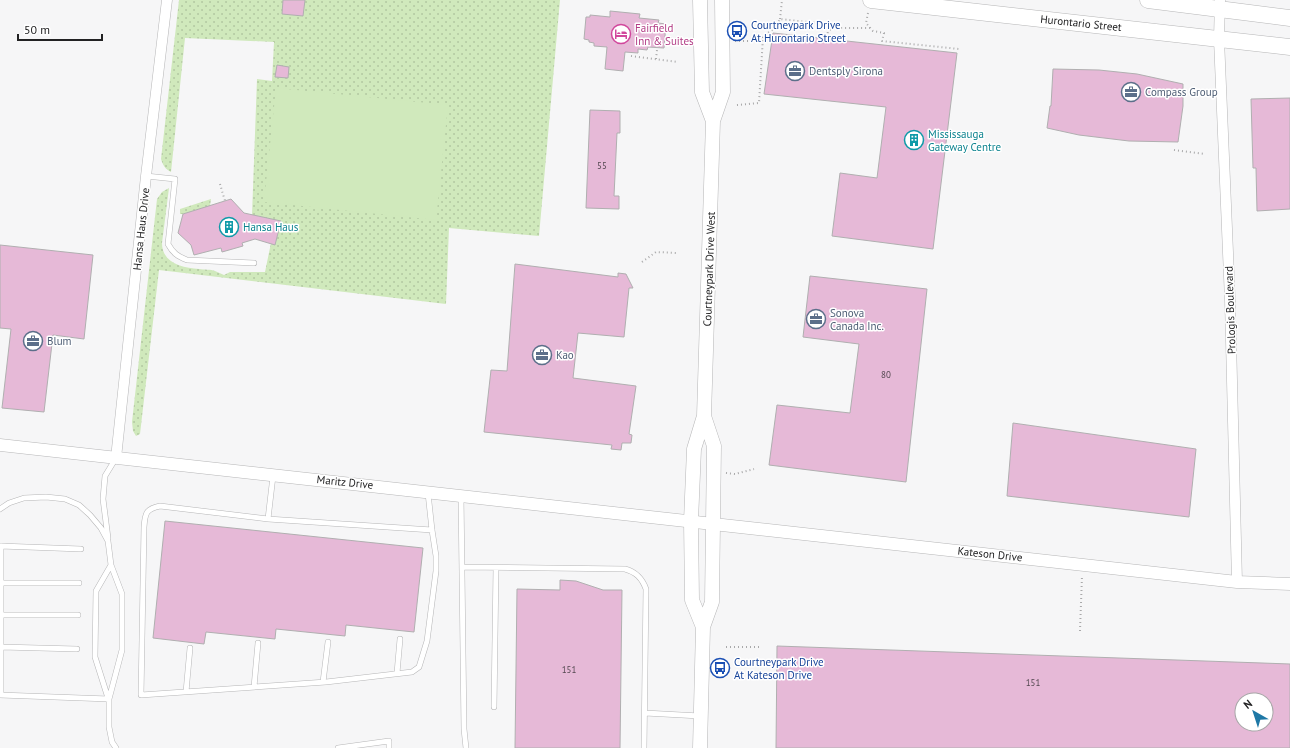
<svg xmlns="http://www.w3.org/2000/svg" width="1290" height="748" viewBox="0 0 1290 748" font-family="'PT Sans',sans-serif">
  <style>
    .grass { fill: url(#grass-dots) }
    .garden { fill: #d0e9bc }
    .building { fill: #e6b9d7; stroke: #b0afb0; fill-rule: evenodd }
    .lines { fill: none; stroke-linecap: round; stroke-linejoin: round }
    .service-casing { stroke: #b6b6b7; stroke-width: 6 }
    .minor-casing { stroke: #b6b6b7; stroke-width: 11 }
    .tertiary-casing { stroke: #b6b6b7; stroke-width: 13 }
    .secondary-casing { stroke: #b6b6b7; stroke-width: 15 }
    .primary-casing { stroke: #b6b6b7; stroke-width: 17 }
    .path { stroke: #a9a9aa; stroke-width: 2; stroke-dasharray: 1 3; stroke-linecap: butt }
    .service { stroke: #fff; stroke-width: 5 }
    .minor { stroke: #fff; stroke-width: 10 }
    .tertiary { stroke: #fff; stroke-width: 12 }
    .secondary { stroke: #fff; stroke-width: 14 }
    .primary { stroke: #fff; stroke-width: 16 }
    .labels { text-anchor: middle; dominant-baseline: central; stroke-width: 3; stroke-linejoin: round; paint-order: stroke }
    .number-label { font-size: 9px; fill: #534850 }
    .street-label { font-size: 11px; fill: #222223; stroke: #fff }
    .transit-label { font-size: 11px; fill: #164399; stroke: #fff; text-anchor: start }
    .hotel-label { font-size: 11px; fill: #b23c85; stroke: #fff; text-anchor: start }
    .service-label { font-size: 11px; fill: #4e5e75; stroke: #fff; text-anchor: start }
    .culture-label { font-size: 11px; fill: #0d838f; stroke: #fff; text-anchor: start }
  </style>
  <defs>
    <pattern id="grass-dots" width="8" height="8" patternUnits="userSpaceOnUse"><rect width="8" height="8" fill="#d0e9bc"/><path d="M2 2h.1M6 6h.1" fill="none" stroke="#b2c8a1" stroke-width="1.8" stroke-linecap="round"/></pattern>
  </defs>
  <rect width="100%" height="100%" fill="#f6f6f7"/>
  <!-- grass -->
  <path class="grass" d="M179,0H560L539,236L449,228L446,304L159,270L140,434L136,436L133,431L132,422L157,199L162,192L169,188L162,243C162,263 182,268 199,269C204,270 211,269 215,271C218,272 221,274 224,275L230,272H265L271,243L275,244L281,222L252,215L257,79L272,81L274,42L185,38L171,172C165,169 163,165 161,159Z
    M211,199L210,206L183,214H180V209Z"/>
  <!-- garden -->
  <path class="garden" d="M276,88L448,105L436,220L264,202Z"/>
  <!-- building -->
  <path class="building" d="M283,0H305L303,16L282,14Z
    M610,11L640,14L639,18L659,20L658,23L666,24L664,48L648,47L647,50L638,49V53L625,52L623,71L605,69L607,47L594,46V43L589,42V40L584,39L586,17H590V15L610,17Z
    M773,33L957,53L933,249L832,236L840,173L877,178L886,107L764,94Z
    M277,65L289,67L288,78L275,77Z
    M1053,69L1099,70L1137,74L1183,84V106L1178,142L1129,141L1079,135L1047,128L1050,106H1051Z
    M1290,98V209L1257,211L1256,168H1253L1251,99Z
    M590,110L620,111V133H617L614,196H619V209L586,208Z
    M231,199L244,213L281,221L275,245L255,239L242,243L243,246L222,252L221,248L194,255L191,245L178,233L183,214Z
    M0,245L93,255L84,339L53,335L44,412L2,408L11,329L0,328Z
    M515,264L618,277V273L626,274L633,288H629L624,337L578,333L573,378L636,386L629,434L632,435L631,443H622L621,450L611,449L612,445L484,432L491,370L507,371Z
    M810,276L927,289L906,482L769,465L777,405L850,413L859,344L803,337Z
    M1013,423L1196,449L1189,517L1007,496Z
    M165,521L423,548L414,632L346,625L345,636L276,629L275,639L206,632L204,644L153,638Z
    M560,580L576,581L603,590H622L620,748H515L517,589L560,590Z
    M777,646L1290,664V748H776ZM1242,700H1266V724H1242Z"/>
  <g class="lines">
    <defs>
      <path id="service" d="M146,176L175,179L168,244C173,253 177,256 187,260L254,263
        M273,476L268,519L160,506C146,509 145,513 144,527L141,695L326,682L412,672L419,667L427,641L436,571V556L432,530L428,493
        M461,496L464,729L466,748
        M0,509L9,503L24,498L46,497L65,499L79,505L90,515L101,528L108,541L111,565L122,594V650L109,699V727L112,742L116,748
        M268,519L432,530
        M108,538L103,499L105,476L116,458
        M0,546L81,549
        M462,567L625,569C636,572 642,578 646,589L644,748
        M1,583H79
        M1,615H78
        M1,647L77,649
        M397,673L400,639
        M323,682L328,642
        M254,687L258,643
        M186,692L190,648
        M0,695L109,699
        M1,695V546
        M108,698L95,657L96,591L111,565
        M494,707L496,568
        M645,713L700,716
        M338,748L389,741V748"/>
      <path id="minor" d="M1220,0L1219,39L1230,300L1237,582
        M116,458L146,176L167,0"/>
      <path id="tertiary" d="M0,445L1237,582L1290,584"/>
      <path id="secondary" d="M700,0L702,92L713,121
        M703,627L692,600L691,521L694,449L704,416L713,121L723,92L722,0
        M700,748L703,627L712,602L714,446L704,416"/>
      <path id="primary" d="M871,0L1290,47
        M1148,0L1290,18"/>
    </defs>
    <!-- service casing -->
    <use href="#service" class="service-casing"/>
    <!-- minor casing -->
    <use href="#minor" class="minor-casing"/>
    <!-- tertiary casing -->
    <use href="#tertiary" class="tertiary-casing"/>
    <!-- secondary casing -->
    <use href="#secondary" class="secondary-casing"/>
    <!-- primary casing -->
    <use href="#primary" class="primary-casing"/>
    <!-- path -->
    <path class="path" d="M868,13L866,23L873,31L884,33L882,41L959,49
      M780,19L782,0
      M827,37L828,31L833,28H870
      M667,38L678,39
      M735,41H757L776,27L780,19L826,24L833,28
      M631,56L678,62
      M656,59L657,50
      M737,105L759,103L763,37
      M1174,150L1205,154
      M220,184L225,201
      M642,262L656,252L677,253
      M726,473L735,474L754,469
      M1080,631L1082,576
      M726,647H761"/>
    <!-- service -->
    <use href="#service" class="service"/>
    <!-- minor -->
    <use href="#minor" class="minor"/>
    <!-- tertiary -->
    <use href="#tertiary" class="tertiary"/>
    <!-- secondary -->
    <use href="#secondary" class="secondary"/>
    <!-- primary -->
    <use href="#primary" class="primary"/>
  </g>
  <!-- icons -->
  <defs>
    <symbol id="bus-ring" viewBox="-11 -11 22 22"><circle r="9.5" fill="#fff" stroke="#1a4fb4" stroke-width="1.5"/><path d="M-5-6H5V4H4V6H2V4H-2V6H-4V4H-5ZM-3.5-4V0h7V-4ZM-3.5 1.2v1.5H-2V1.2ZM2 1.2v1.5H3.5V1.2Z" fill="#1a4fb4"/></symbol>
    <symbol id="hotel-ring" viewBox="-11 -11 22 22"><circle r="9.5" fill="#fff" stroke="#d1479c" stroke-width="1.5"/><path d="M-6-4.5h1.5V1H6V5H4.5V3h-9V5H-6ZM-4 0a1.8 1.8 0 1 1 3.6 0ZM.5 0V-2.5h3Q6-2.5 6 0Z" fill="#d1479c"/></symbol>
    <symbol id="office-ring" viewBox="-11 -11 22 22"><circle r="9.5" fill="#fff" stroke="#5c6f8a" stroke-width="1.5"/><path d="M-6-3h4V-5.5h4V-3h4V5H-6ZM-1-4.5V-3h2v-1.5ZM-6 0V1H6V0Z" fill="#5c6f8a"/></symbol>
    <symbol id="building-ring" viewBox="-11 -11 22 22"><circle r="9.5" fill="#fff" stroke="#0f9aa8" stroke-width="1.5"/><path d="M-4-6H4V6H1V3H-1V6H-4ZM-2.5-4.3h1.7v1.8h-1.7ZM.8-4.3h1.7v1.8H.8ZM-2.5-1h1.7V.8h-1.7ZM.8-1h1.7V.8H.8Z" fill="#0f9aa8"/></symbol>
  </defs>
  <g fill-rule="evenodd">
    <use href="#bus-ring" x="726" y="20" width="22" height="22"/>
    <use href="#hotel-ring" x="610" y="23" width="22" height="22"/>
    <use href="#office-ring" x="784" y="60" width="22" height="22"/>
    <use href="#office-ring" x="1120" y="81" width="22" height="22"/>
    <use href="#building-ring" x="903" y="129" width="22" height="22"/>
    <use href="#building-ring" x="218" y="216" width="22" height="22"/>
    <use href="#office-ring" x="805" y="308" width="22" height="22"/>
    <use href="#office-ring" x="22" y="330" width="22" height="22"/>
    <use href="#office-ring" x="531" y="344" width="22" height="22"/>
    <use href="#bus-ring" x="709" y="657" width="22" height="22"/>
  </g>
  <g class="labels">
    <!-- number labels -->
    <g class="number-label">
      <text x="602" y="165">55</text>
      <text x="886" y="374">80</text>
      <text x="569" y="669">151</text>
      <text x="1033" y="682">151</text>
    </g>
    <!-- street labels -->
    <g class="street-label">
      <text transform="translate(1081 23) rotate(6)">Hurontario Street</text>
      <text transform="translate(141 229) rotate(-84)">Hansa Haus Drive</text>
      <text transform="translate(709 269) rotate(-88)">Courtneypark Drive West</text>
      <text transform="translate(1230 310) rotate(-92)">Prologis Boulevard</text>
      <text transform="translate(345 482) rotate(6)">Maritz Drive</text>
      <text transform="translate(990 554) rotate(6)">Kateson Drive</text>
    </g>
    <!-- transit labels -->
    <g class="transit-label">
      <text x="751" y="25">Courtneypark Drive<tspan x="751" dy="13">At Hurontario Street</tspan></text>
      <text x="734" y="662">Courtneypark Drive<tspan x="734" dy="13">At Kateson Drive</tspan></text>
    </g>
    <!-- hotel labels -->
    <g class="hotel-label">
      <text x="635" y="28">Fairfield<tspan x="635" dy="13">Inn &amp; Suites</tspan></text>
    </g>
    <!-- service labels -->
    <g class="service-label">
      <text x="809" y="71">Dentsply Sirona</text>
      <text x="1145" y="92">Compass Group</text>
      <text x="830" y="313">Sonova<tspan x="830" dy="13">Canada Inc.</tspan></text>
      <text x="47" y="341">Blum</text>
      <text x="556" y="355">Kao</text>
    </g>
    <!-- culture labels -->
    <g class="culture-label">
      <text x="928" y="134">Mississauga<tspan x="928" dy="13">Gateway Centre</tspan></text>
      <text x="243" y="227">Hansa Haus</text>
    </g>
  </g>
  <!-- north arrow -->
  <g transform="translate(1254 712) rotate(321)"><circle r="19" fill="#ffffff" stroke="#a7a7a7"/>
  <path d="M0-3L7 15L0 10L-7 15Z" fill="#1e78a6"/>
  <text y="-6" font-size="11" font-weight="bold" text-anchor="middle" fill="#222223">N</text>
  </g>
  <!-- scale -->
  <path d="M18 34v6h84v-6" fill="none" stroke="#222223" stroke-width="2"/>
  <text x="24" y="34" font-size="12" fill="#222223" stroke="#ffffff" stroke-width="3" paint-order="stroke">50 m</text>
</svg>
